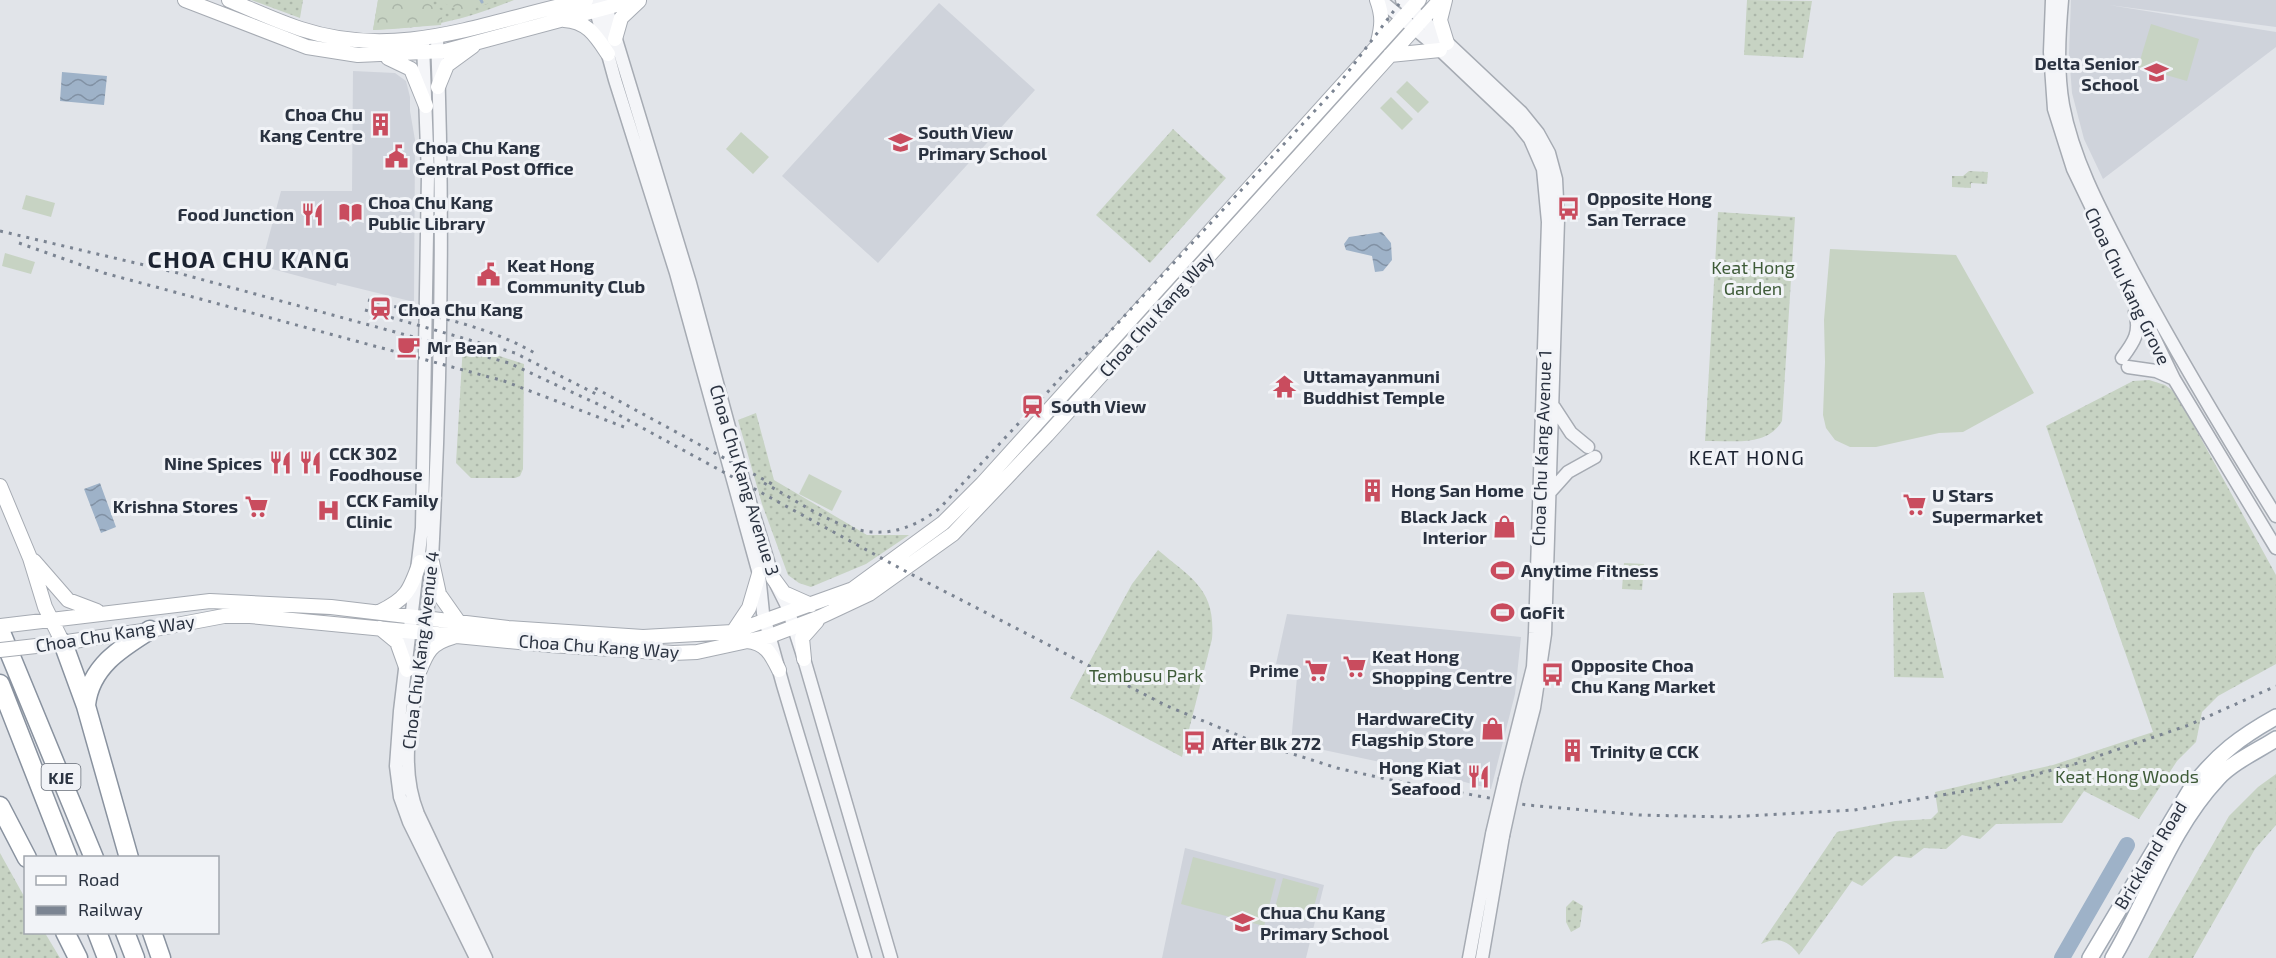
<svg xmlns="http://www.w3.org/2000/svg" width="2276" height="958" viewBox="0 0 2276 958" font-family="'Exo 2',sans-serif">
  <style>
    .built { fill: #cfd3db }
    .grass { fill: url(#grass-dots) }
    .forest { fill: url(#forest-crowns) }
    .garden { fill: #c7d3c3 }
    .water { fill: url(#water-waves) }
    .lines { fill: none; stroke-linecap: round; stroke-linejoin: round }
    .stream { stroke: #9eb2c8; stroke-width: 3 }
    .river { stroke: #9eb2c8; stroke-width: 16 }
    .tertiary-casing { stroke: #a6abb3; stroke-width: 15 }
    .secondary-casing { stroke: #a6abb3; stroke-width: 16 }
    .primary-casing { stroke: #a1a9b4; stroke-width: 18 }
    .motorway-casing { stroke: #89929f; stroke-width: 21 }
    .tertiary { stroke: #f4f5f8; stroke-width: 12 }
    .secondary { stroke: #fff; stroke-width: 14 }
    .primary { stroke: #fff; stroke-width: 15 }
    .motorway { stroke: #fff; stroke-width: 18 }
    .rail { stroke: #7b8492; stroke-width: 3; stroke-dasharray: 3 6; stroke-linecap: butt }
    .tertiary-bridge-casing { stroke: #a6abb3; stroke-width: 15; stroke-linecap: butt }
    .secondary-bridge-casing { stroke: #a6abb3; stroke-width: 16; stroke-linecap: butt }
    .tertiary-bridge { stroke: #f4f5f8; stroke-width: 12 }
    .secondary-bridge { stroke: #fff; stroke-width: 14 }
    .labels { text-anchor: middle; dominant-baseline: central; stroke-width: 6; stroke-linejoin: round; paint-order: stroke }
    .shield { fill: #f1f3f7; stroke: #666c77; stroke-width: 1.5 }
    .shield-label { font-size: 16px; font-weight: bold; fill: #2a3240 }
    .poi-label { font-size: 18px; font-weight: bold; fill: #2a3240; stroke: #f1f3f7; text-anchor: start }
    .park-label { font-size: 18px; fill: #3e5b38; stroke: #f1f3f7 }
    .street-label { font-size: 18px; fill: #2a3240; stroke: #f1f3f7 }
    .neighbourhood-label { font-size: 20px; letter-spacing: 1.5px; fill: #1c2331; stroke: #f1f3f7 }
    .district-label { font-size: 24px; font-weight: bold; letter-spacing: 1.5px; fill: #1c2331; stroke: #f1f3f7 }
  </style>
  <defs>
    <pattern id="grass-dots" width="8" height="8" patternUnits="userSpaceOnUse" patternTransform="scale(1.5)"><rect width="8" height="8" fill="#c7d3c3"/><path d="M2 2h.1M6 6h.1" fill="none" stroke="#abb6a9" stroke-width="1.8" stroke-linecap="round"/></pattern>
    <pattern id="forest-crowns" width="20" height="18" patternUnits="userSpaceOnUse" patternTransform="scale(1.5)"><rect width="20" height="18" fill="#c7d3c3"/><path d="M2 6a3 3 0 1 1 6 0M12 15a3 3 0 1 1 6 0" fill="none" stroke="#abb6a9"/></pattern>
    <pattern id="water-waves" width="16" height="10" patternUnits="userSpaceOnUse" patternTransform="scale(1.5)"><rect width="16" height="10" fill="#9eb2c8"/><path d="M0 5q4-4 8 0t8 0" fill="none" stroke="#8191a4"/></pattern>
  </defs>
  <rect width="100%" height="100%" fill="#e1e4e9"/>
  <!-- built -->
  <path class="built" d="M2071,0H2276V27L2109,5L2276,32V47L2103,179L2084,139L2072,93L2069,53Z
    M939,3L1035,90L878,263L782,176Z
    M353,71L395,73L406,81L410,97V111L415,140L414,302L337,283L336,286L261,266L281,191H352Z
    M1287,614L1521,637L1515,694L1491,789L1427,772L1291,743L1298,666L1276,664Z
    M1185,848L1324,885L1306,958H1162Z"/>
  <!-- grass -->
  <path class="grass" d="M251,0H303L300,18Z
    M378,0H514C462,21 429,28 373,30Z
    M1747,0L1812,1L1803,58L1744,55Z
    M1173,129L1226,178L1150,263L1096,215Z
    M1969,171L1988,172L1987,184L1971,183V188L1952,187V176H1963Z
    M1718,212L1795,217L1782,421C1766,448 1733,440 1705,441Z
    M463,344L524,364L523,469L520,476L515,478H471L456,463Z
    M2149,380L2165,385L2176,393L2276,575V664L2218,696L2202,712L2196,742L2177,761L2139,819L2084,791L2062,823L1996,824L1980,839L1962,835L1946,849L1924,848L1911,858L1895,856L1862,886L1852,881L1799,955C1789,941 1777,936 1761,944L1837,832L1895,821L1931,819L1938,812L1935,792L2053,765L2153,732L2046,426L2133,381Z
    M756,413L774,480L867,535H909L866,564L811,587L799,583L788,575L762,504L738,420Z
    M1158,550C1192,579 1216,589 1212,639L1182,757L1070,698L1132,584Z
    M1624,563L1644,564L1642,590L1622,589Z
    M1924,592L1944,678L1894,677L1893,593Z
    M2276,774V825L2255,849L2193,958H2148L2229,816L2258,787Z
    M0,853L25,898L26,932L45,933L60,958H0Z
    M1573,900L1583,906L1580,927L1571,932L1566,922V907Z"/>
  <!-- forest -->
  <path class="forest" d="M378,0H421L443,11L441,25L373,30Z
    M435,0H500L465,11Z"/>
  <!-- garden -->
  <path class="garden" d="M2151,24L2199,39L2187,81L2138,67Z
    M1407,81L1429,102L1418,113L1396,92Z
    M1391,97L1413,119L1402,130L1380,108Z
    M741,132L769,157L753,174L726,149Z
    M26,195L55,203L51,217L22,209Z
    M1830,249L1956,255L2034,393L1963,432L1939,433L1876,447H1850L1835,440L1826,428L1823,415L1825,362L1824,320Z
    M5,253L35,262L31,274L2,266Z
    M809,474L842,491L832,511L799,494Z
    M1193,857L1276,879L1264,926L1181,904Z
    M1283,878L1319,888L1310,921L1274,911Z"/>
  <!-- water -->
  <path class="water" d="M62,72L107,76L104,105L60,101Z
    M1382,232L1391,243L1392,260L1383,271L1375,272L1372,256L1346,250L1344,244L1349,237Z
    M100,483L116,527L101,533L84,489Z"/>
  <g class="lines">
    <!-- stream -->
    <path class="stream" d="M481,0L482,2"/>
    <!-- river -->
    <path class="river" d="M2062,958L2127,845"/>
    <defs>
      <path id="tertiary" d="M593,0L615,80L676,273L759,574L763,613L783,685L865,958
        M604,0L690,283L743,479L773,578L787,606L804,659L891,958
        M1380,0L1440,50L1518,124L1530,139L1543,169L1548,222L1535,633L1533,667L1505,779
        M1402,0L1521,112L1538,133L1549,153L1556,179L1558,220L1545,634L1534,708L1515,781
        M2052,0L2050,52L2054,109L2073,169L2174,379L2276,548
        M2062,0C2059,35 2057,70 2063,105C2074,164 2106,220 2133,272C2178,356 2226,436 2276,516
        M437,38C444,211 441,386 432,559C430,597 425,634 419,671C411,720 399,767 418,814L486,958
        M423,44L428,175L422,528L400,711L396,766L400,797L409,822L476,958
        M2122,358C2134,342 2141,332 2135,312
        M2128,367L2156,371L2174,379
        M1554,407L1571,433L1588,447
        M1551,491L1568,472L1595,457
        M1469,958L1492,834
        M1482,958L1503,836"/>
      <path id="secondary" d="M185,0L307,47L358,55L445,51L635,0
        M229,0C253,10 276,21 301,29C401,62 489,20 586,0
        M1377,0C1383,16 1382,26 1378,42
        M1445,0L1440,20L1447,43
        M564,20C587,21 596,36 608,54
        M615,39L621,18L639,1
        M1390,55L1440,50
        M388,58L411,69L426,106
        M438,87L447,65L473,46
        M0,486L30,558L45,607L63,643
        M34,561L68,600L97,611
        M432,562L439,594L458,621
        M773,578L784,593L811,605
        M379,612C407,599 410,590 420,562
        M0,626L210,601L331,607L508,628L643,637L733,632L853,589L943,523L982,484L1419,0
        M380,628L397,642L407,670
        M733,632L749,608L759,574
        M747,641C766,643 771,654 779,670
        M53,644L150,630L224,616H250L550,645L673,653L697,652L770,636L820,617L869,594L953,534L1047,435L1440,0
        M804,659L802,638L817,621
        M419,672C427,652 431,643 453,637"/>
      <path id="primary" d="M2090,958L2192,787C2218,754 2240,737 2276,717
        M2113,958C2148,899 2170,829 2218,778C2233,762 2257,751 2276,739"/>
      <path id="motorway" d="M0,630L94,858
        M63,643L86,706L129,858
        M0,684L68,858
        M86,705C90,667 121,648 150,630
        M0,806L27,858
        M65,932L78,958
        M97,932L107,958
        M125,932L135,958
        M152,932L161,958"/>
    </defs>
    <!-- tertiary casing -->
    <use href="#tertiary" class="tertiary-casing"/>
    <!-- secondary casing -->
    <use href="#secondary" class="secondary-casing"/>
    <!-- primary casing -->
    <use href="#primary" class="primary-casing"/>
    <!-- motorway casing -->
    <use href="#motorway" class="motorway-casing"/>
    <!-- tertiary -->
    <use href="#tertiary" class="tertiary"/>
    <!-- secondary -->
    <use href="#secondary" class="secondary"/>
    <!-- primary -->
    <use href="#primary" class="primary"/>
    <!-- motorway -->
    <use href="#motorway" class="motorway"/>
    <!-- rail -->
    <path class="rail" d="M0,231L178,273L509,363L604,407L907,572L1167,706L1252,741L1337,768L1386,779L1527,805L1640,815L1729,817L1854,810L1989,787L2078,763L2189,725L2276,686
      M19,243L104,273L504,381L624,427
      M368,300C426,315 486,324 538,355
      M365,310L515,353L600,396
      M595,388L772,484
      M764,483C827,517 873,560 940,508L1068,370L1104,338L1336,88L1402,0"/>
    <defs>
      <path id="tertiary-bridge" d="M1492,834L1505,779
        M1503,836L1515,781"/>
      <path id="secondary-bridge" d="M0,650L45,645"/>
    </defs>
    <!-- tertiary-bridge casing -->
    <use href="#tertiary-bridge" class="tertiary-bridge-casing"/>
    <!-- secondary-bridge casing -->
    <use href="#secondary-bridge" class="secondary-bridge-casing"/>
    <!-- tertiary-bridge -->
    <use href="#tertiary-bridge" class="tertiary-bridge"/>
    <!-- secondary-bridge -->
    <use href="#secondary-bridge" class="secondary-bridge"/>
  </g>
  <!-- icons -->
  <defs>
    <symbol id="school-bare" viewBox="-9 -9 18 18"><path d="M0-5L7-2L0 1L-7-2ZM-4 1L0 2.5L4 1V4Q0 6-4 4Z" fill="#c94c5e" stroke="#f1f3f7" stroke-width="2.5" paint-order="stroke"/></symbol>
    <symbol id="building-bare" viewBox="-9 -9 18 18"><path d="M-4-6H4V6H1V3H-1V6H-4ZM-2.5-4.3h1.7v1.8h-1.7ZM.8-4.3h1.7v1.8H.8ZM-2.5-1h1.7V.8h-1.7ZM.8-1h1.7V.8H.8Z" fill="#c94c5e" stroke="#f1f3f7" stroke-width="2.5" paint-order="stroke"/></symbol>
    <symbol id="civic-bare" viewBox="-9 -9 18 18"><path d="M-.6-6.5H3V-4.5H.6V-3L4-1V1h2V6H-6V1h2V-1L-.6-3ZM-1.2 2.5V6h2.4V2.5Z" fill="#c94c5e" stroke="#f1f3f7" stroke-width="2.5" paint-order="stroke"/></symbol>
    <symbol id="bus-bare" viewBox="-9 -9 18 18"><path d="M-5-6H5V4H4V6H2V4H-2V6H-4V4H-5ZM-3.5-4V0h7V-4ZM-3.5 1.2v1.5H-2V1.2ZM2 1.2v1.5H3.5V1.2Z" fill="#c94c5e" stroke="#f1f3f7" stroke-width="2.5" paint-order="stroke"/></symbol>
    <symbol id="library-bare" viewBox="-9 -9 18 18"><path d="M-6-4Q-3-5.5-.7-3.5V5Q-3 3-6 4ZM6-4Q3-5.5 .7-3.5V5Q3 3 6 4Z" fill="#c94c5e" stroke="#f1f3f7" stroke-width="2.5" paint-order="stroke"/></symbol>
    <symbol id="restaurant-bare" viewBox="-9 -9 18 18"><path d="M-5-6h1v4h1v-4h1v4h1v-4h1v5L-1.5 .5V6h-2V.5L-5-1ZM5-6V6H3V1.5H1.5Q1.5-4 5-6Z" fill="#c94c5e" stroke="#f1f3f7" stroke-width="2.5" paint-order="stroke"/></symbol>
    <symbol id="station-bare" viewBox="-9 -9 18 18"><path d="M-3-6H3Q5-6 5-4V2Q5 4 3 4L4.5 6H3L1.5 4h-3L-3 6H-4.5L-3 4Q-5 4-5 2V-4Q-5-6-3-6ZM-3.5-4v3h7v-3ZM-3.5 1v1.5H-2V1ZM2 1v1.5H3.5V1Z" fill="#c94c5e" stroke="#f1f3f7" stroke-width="2.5" paint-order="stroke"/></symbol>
    <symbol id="cafe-bare" viewBox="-9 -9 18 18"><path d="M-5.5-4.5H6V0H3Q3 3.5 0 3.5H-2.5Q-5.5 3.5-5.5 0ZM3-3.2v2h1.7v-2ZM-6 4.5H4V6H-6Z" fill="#c94c5e" stroke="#f1f3f7" stroke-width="2.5" paint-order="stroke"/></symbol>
    <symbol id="temple-bare" viewBox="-9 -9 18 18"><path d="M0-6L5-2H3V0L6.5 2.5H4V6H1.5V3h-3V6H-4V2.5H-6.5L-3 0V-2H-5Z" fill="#c94c5e" stroke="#f1f3f7" stroke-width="2.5" paint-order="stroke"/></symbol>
    <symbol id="supermarket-bare" viewBox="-9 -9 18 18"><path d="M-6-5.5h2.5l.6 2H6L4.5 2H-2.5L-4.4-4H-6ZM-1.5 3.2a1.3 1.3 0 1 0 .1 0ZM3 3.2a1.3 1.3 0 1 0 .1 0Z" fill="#c94c5e" stroke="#f1f3f7" stroke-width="2.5" paint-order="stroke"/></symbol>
    <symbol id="hospital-bare" viewBox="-9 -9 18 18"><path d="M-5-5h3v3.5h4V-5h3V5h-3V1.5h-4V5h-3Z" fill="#c94c5e" stroke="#f1f3f7" stroke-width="2.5" paint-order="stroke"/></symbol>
    <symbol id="shop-bare" viewBox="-9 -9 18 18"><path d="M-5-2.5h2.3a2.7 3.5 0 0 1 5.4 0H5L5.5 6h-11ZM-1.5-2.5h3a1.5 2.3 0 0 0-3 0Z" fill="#c94c5e" stroke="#f1f3f7" stroke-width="2.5" paint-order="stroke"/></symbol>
    <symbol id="stadium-bare" viewBox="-9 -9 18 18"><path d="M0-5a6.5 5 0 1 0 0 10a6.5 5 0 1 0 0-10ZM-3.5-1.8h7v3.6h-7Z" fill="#c94c5e" stroke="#f1f3f7" stroke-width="2.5" paint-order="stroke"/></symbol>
  </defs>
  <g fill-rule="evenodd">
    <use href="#school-bare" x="2140" y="56" width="33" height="33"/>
    <use href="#building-bare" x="364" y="108" width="33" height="33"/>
    <use href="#school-bare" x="884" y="126" width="33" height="33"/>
    <use href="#civic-bare" x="380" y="140" width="33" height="33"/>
    <use href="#bus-bare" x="1552" y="192" width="33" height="33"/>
    <use href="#library-bare" x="334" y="196" width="33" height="33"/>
    <use href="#restaurant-bare" x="296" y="198" width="33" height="33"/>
    <use href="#civic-bare" x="472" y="258" width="33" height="33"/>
    <use href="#station-bare" x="364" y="292" width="33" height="33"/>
    <use href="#cafe-bare" x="392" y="330" width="33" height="33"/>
    <use href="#temple-bare" x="1268" y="370" width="33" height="33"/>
    <use href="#station-bare" x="1016" y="390" width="33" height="33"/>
    <use href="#restaurant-bare" x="264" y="446" width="33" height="33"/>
    <use href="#restaurant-bare" x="294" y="446" width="33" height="33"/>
    <use href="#building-bare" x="1356" y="474" width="33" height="33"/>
    <use href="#supermarket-bare" x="1898" y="488" width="33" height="33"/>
    <use href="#supermarket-bare" x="240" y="490" width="33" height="33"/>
    <use href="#hospital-bare" x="312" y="494" width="33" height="33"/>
    <use href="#shop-bare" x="1488" y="510" width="33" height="33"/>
    <use href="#stadium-bare" x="1486" y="554" width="33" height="33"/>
    <use href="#stadium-bare" x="1486" y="596" width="33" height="33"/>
    <use href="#supermarket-bare" x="1338" y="650" width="33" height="33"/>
    <use href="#supermarket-bare" x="1300" y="654" width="33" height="33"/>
    <use href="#bus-bare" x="1536" y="658" width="33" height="33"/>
    <use href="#shop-bare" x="1476" y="712" width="33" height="33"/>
    <use href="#bus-bare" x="1178" y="726" width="33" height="33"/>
    <use href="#building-bare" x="1556" y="734" width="33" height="33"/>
    <use href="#restaurant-bare" x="1462" y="760" width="33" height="33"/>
    <use href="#school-bare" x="1226" y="906" width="33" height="33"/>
  </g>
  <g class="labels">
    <!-- shield labels -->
    <rect class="shield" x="41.5" y="764" width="39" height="26" rx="4.5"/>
    <g class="shield-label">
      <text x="61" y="777">KJE</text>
    </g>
    <!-- poi labels -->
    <g class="poi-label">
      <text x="2139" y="63" text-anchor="end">Delta Senior<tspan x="2139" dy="21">School</tspan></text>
      <text x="363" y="114" text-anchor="end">Choa Chu<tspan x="363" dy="21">Kang Centre</tspan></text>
      <text x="918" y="132">South View<tspan x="918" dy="21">Primary School</tspan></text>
      <text x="415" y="147">Choa Chu Kang<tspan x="415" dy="21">Central Post Office</tspan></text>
      <text x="1587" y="198">Opposite Hong<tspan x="1587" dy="21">San Terrace</tspan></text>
      <text x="368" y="202">Choa Chu Kang<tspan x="368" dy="21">Public Library</tspan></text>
      <text x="294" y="214" text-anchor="end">Food Junction</text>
      <text x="507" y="265">Keat Hong<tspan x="507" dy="21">Community Club</tspan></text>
      <text x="398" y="309">Choa Chu Kang</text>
      <text x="427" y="347">Mr Bean</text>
      <text x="1303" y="376">Uttamayanmuni<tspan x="1303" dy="21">Buddhist Temple</tspan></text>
      <text x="1051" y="406">South View</text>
      <text x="329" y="453">CCK 302<tspan x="329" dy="21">Foodhouse</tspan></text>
      <text x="262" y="463" text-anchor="end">Nine Spices</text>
      <text x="1391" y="490">Hong San Home</text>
      <text x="1932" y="495">U Stars<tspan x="1932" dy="21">Supermarket</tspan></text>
      <text x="346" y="500">CCK Family<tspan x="346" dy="21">Clinic</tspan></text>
      <text x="238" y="506" text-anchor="end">Krishna Stores</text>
      <text x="1487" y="516" text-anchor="end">Black Jack<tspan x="1487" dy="21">Interior</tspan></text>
      <text x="1521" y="570">Anytime Fitness</text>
      <text x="1520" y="612">GoFit</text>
      <text x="1372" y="656">Keat Hong<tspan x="1372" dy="21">Shopping Centre</tspan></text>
      <text x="1571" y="665">Opposite Choa<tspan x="1571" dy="21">Chu Kang Market</tspan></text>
      <text x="1299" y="670" text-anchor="end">Prime</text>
      <text x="1474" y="718" text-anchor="end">HardwareCity<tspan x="1474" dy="21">Flagship Store</tspan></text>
      <text x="1212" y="743">After Blk 272</text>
      <text x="1590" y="751">Trinity @ CCK</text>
      <text x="1461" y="767" text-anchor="end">Hong Kiat<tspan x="1461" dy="21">Seafood</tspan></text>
      <text x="1260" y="912">Chua Chu Kang<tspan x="1260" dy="21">Primary School</tspan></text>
    </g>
    <!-- park labels -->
    <g class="park-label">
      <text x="1753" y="267">Keat Hong<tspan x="1753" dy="21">Garden</tspan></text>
      <text x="1146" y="675">Tembusu Park</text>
      <text x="2127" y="776">Keat Hong Woods</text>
    </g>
    <!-- street labels -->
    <g class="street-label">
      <text transform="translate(2128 286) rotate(64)">Choa Chu Kang Grove</text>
      <text transform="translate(1156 314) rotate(-48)">Choa Chu Kang Way</text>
      <text transform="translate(1541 448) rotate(-88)">Choa Chu Kang Avenue 1</text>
      <text transform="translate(745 480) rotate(73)">Choa Chu Kang Avenue 3</text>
      <text transform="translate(115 633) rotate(-9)">Choa Chu Kang Way</text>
      <text transform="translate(599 646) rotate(4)">Choa Chu Kang Way</text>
      <text transform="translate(420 650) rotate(-83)">Choa Chu Kang Avenue 4</text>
      <text transform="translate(2150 855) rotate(-59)">Brickland Road</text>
    </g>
    <!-- neighbourhood labels -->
    <g class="neighbourhood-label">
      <text x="1747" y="457">KEAT HONG</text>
    </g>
    <!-- district labels -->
    <g class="district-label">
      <text x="249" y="258">CHOA CHU KANG</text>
    </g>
  </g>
  <!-- legend -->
  <rect x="24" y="856" width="195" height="78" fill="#f1f3f7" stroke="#a1a6ae" stroke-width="1.5"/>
  <rect x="36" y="876" width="30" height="9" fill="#ffffff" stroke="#a1a6ae" stroke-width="1.5"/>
  <text x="78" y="886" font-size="18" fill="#2a3240">Road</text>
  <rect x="36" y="906" width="30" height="9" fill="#7b8492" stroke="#a1a6ae" stroke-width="1.5"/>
  <text x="78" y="916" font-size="18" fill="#2a3240">Railway</text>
</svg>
